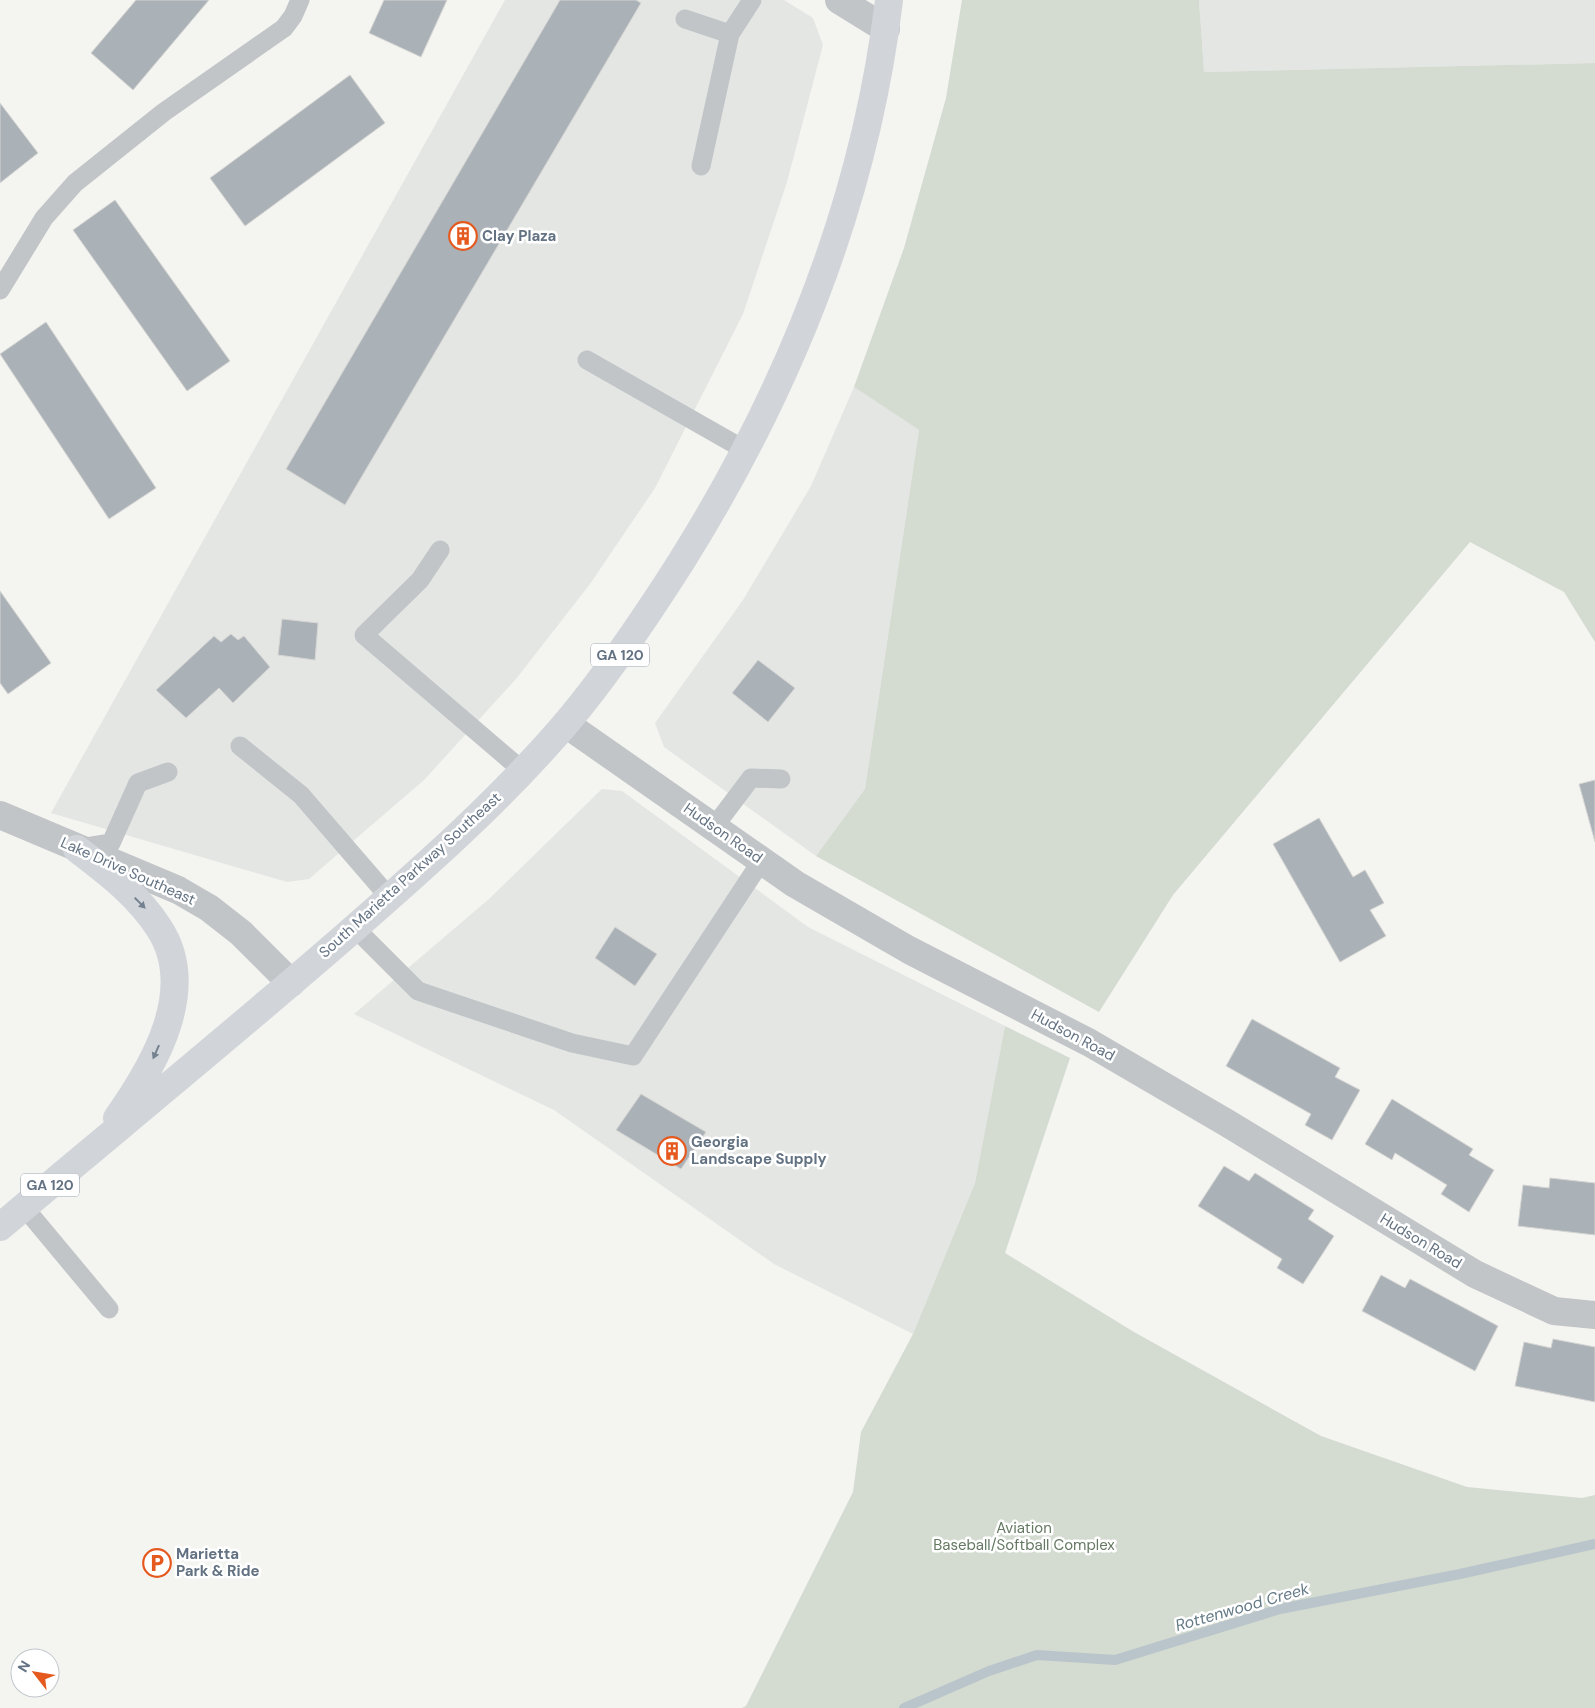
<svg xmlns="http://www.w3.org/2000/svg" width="1595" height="1708" viewBox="0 0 1595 1708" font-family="'DM Sans',sans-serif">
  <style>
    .built { fill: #e4e6e4 }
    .green { fill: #d4dbd1 }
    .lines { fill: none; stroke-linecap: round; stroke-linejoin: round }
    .stream { stroke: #bac5cb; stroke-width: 10 }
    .building { fill: #aab1b7; stroke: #d5d5d3 }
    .lane { stroke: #c1c5c8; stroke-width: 19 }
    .street { stroke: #c1c5c8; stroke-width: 28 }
    .highway { stroke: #d1d5da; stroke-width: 28 }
    .oneway { fill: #74818f }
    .labels { text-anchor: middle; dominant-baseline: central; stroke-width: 5; stroke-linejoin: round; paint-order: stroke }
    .shield { fill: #fff; stroke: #929ca8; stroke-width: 1 }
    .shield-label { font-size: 14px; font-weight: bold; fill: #637282 }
    .poi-label { font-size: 15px; font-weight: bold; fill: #637282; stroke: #fff; text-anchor: start }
    .street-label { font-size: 15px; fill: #637282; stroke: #fff }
    .park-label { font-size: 15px; fill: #657962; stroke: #fff }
    .water-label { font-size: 16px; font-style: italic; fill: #637a86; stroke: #fff }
  </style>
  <rect width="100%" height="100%" fill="#f4f4f0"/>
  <!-- built -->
  <path class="built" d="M505,0H784L813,18L823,45L787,182L743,314L655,488L590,584L516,679L424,780L309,879L287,882L51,813Z
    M1199,0H1595V63L1204,72Z
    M854,387L919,430L865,789L816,856L664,747L655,723L743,600L811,486Z
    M602,789L622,791L808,927L1005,1026L975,1183L913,1334L774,1264L554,1110L354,1014L489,899Z"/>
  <!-- green -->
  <path class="green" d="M962,0H1199L1204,72L1595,63V642L1564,592L1470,542L1173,895L1099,1012L816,856L865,789L919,430L854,387L904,248L946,98Z
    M1005,1026L1070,1058L1005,1253L1134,1332L1321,1436L1467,1487L1582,1498L1595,1495V1708H742L746,1706L853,1492L861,1432L913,1334L975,1183Z"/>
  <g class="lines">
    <!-- stream -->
    <path class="stream" d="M904,1708L989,1671L1037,1655L1115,1660L1280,1609L1460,1574L1595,1544"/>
  </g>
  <!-- building -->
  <path class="building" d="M136,0H209L133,90L91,53Z
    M384,0H447L421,57L369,33Z
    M560,0H636L641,3L345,505L286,469Z
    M350,75L385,123L245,226L210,178Z
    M0,103L38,153L0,183Z
    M115,200L230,361L187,391L73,230Z
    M46,322L156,488L109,519L0,354Z
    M0,591L51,663L8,694L0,683Z
    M282,619L318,623L315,660L278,655Z
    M231,634L238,640L244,636L270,667L233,703L219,688L186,718L156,690L214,636L221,642Z
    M758,660L795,688L768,722L732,693Z
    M1595,780V842L1579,784Z
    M1319,818L1353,877L1365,870L1384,903L1370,910L1386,936L1340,962L1273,844Z
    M615,927L657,954L635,986L595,958Z
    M1252,1019L1340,1068L1335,1077L1360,1090L1332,1140L1305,1125L1311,1114L1226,1066Z
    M641,1094L706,1132L681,1169L616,1130Z
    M1392,1099L1473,1149L1469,1155L1494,1170L1469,1212L1441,1194L1447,1185L1395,1153L1392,1160L1365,1144Z
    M1224,1166L1249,1181L1255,1173L1314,1210L1308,1219L1334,1236L1303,1284L1277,1268L1282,1259L1198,1206Z
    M1550,1178L1595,1183V1235L1518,1226L1523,1185L1549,1188Z
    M1381,1275L1405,1288L1410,1279L1498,1326L1475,1371L1362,1311Z
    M1553,1339L1595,1347V1402L1515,1386L1524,1342L1551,1348Z"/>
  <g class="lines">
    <!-- lane -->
    <path class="lane" d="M685,19L730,34
      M701,166L730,34L752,0
      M0,290L44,218L75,183L164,112L284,28L293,16L300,0
      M587,360L745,450
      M440,550L420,580L364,635L523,771
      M240,746L301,795L389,897
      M714,827L751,778L781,779
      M80,848L111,843L138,783L168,772
      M355,928L418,991L572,1043L633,1056L762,860
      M24,1207L109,1309"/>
    <!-- street -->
    <path class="street" d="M839,0L886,29
      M566,724L795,884L909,950L1090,1043L1227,1123L1475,1274L1554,1311L1595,1315
      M0,815L178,890L209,908L241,933L291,983"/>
    <!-- highway -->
    <path class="highway" d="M77,849C107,872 138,895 159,928C199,989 154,1066 117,1118
      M0,1227C114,1131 229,1037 342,939C421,870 500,801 568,721C610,671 646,617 681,562C788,391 865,201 889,0"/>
  </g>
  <!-- one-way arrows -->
  <defs><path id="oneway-solid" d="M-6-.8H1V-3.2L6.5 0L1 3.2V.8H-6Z" transform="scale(1.25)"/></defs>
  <g class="oneway">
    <use href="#oneway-solid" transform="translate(140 903) rotate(45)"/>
    <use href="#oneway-solid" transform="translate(156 1052) rotate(114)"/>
  </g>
  <!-- icons -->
  <defs>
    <symbol id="building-ring" viewBox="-11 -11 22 22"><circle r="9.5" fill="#fff" stroke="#e5591f" stroke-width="1.5"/><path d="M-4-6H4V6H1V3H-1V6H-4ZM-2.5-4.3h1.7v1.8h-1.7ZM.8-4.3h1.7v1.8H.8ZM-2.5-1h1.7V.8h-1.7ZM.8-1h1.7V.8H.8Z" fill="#e5591f"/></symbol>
    <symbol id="parking-ring" viewBox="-11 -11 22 22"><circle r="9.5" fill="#fff" stroke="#e5591f" stroke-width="1.5"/><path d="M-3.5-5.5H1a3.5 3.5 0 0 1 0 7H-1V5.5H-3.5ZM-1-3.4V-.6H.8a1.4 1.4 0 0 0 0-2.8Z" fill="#e5591f"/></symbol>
  </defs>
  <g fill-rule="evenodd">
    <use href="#building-ring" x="447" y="220" width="32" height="32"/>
    <use href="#building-ring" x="656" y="1135" width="32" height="32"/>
    <use href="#parking-ring" x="141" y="1547" width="32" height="32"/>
  </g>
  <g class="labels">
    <!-- shield labels -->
    <g class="shield">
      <rect x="591" y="643.5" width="58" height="23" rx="4"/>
      <rect x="21" y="1173.5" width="58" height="23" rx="4"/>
    </g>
    <g class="shield-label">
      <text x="620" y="655">GA 120</text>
      <text x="50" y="1185">GA 120</text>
    </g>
    <!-- poi labels -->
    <g class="poi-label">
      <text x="482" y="236">Clay Plaza</text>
      <text x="691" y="1142">Georgia<tspan x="691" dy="17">Landscape Supply</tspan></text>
      <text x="176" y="1554">Marietta<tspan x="176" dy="17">Park &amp; Ride</tspan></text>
    </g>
    <!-- street labels -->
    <g class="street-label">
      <text transform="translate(723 833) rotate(35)">Hudson Road</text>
      <text transform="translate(128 871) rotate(24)">Lake Drive Southeast</text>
      <text transform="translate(410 875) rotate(-42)">South Marietta Parkway Southeast</text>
      <text transform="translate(1073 1035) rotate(28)">Hudson Road</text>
      <text transform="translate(1421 1241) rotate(31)">Hudson Road</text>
    </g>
    <!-- park labels -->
    <g class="park-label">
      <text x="1024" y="1528">Aviation<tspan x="1024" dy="17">Baseball/Softball Complex</tspan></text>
    </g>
    <!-- water labels -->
    <g class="water-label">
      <text transform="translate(1242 1607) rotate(-16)">Rottenwood Creek</text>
    </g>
  </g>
  <!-- north arrow -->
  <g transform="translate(35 1673) rotate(301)"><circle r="24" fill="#ffffff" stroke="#c1c7cd"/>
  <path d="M0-4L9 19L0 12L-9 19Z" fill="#e5591f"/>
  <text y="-8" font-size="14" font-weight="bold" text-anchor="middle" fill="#637282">N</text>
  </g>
</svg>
